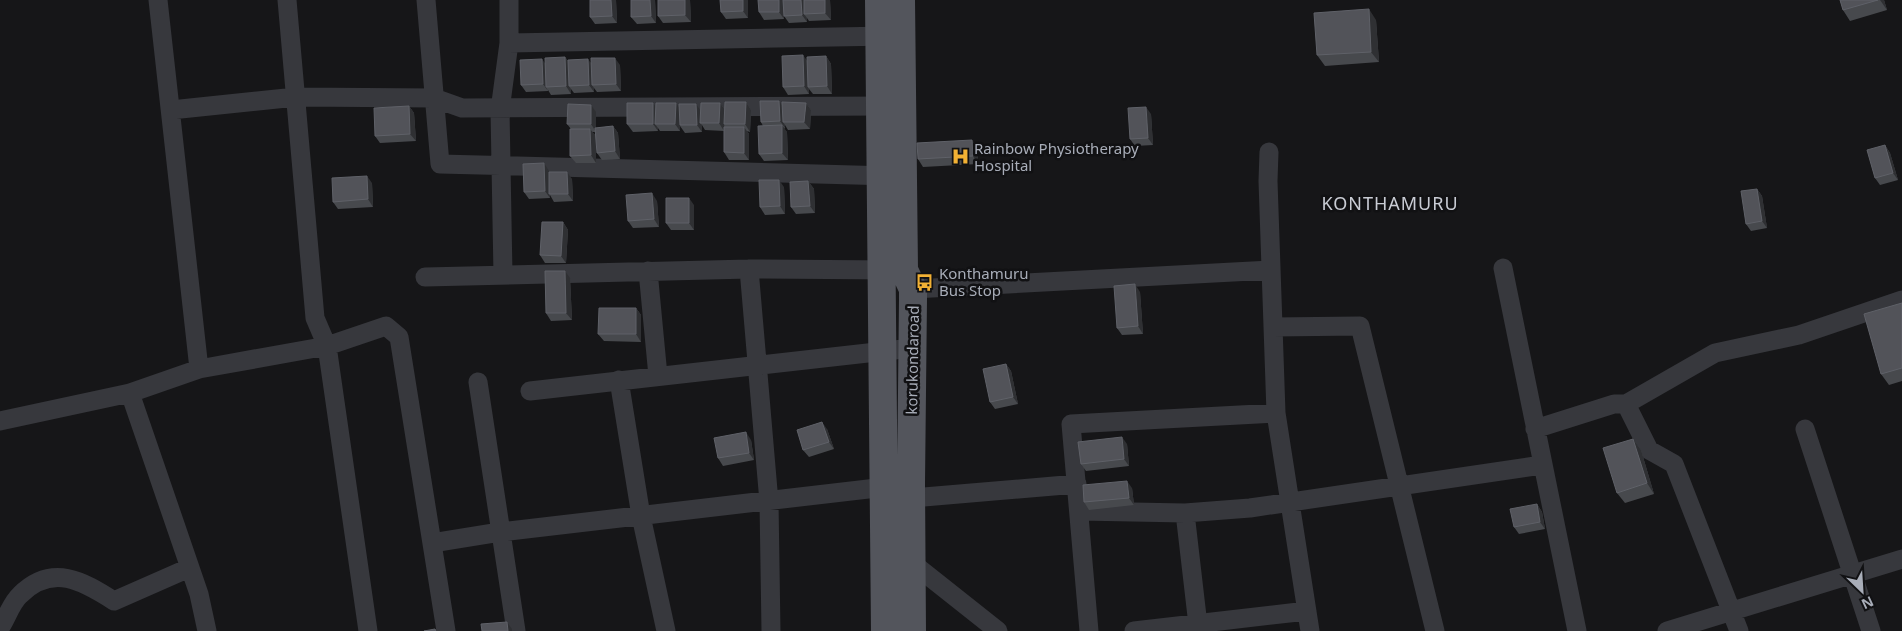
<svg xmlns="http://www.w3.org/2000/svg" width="1902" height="631" viewBox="0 0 1902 631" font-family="'Noto Sans',sans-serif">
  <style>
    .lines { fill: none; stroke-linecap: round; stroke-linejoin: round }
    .minor { stroke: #37383d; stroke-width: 19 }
    .primary { stroke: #53555c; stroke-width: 28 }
    .wall { fill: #47494d }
    .shaded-wall { fill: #2f3033 }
    .building { fill: #525359; stroke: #5f6168 }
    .labels { text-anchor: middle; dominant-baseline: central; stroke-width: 5; stroke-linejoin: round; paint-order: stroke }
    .poi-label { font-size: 15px; fill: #a8adb8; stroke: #111113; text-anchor: start }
    .street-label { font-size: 15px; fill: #a8adb8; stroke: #111113 }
    .quarter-label { font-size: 18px; letter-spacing: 1px; fill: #c9ccd4; stroke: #111113 }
  </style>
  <rect width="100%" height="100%" fill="#161618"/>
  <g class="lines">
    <!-- minor -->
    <path class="minor" d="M158,0L199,369
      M287,0L315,318L327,346L368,631
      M426,0L440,164L891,176
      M509,43L890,36
      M171,110L296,97L434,98L462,108L891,106
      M1269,152L1268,181L1276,413L1310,631
      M1503,268L1577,631
      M749,269L769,502L771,631
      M648,271L658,376
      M503,275L500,110L509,43V0
      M425,277L749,269L893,270
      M913,289L1271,270
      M1273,327L1360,326L1435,631
      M619,380L641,516L666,631
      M478,382L516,631
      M530,391L912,348
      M130,393L199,594L207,631
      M1626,404L1649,450L1674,464L1739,631
      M0,421L130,393L199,369L327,346L386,326L399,337L446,631
      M1535,429L1614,404H1626L1715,353L1799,335L1902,300
      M1805,429L1871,631
      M912,498L1077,484
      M1080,511L1185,513L1250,508L1542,465
      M1185,513L1198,625
      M432,543L500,532L894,486
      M911,562L998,631
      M0,628C7,618 11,603 20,595C52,563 83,581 114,601L189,568
      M1089,631L1071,424L1276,413
      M1134,631L1307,611
      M1667,631L1902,559"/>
    <!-- primary -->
    <path class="primary" d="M879,0L885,631
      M901,0L904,270L913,289V299L911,484L912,631"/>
  </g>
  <!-- wall -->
  <path class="wall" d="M590,0H616L617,23L595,24L590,17Z
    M655,0L656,23L637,24L631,17Z
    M658,0H690L691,22L663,23L658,16Z
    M720,0H748V18L726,19L721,12Z
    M758,0H830L831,20L809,21L807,18V22L789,23L784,16V19L764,20L759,12Z
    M1840,0H1884L1887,10L1850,21L1843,10Z
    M1376,20L1379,62L1325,66L1317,55Z
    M826,56L831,64L832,94H813L809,89V94L788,95L783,87L807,61Z
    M565,57L568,61L620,65L621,91L597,92L594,88V92L574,93L571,89V94L551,95L548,90V91L526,92L521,85L545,63Z
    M746,102L751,110L750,132L747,131L749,134V160H729L724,152V131L705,130L702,125V132L685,133L680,126V131H660L658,128V131L633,132L627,124L656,107L701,110L720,103L725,110Z
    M806,103L811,110L810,129L788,130L785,125V128L784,129L787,132L788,160L764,161L759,154L763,126L761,122L782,105Z
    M409,106L414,113L416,141L380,143L375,136Z
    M596,112V128L613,126L618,133L620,159L602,160L597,153L596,132H592L596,136V163H576L570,156L571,129L567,124Z
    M1151,114L1153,145L1135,146L1130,139Z
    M1885,145L1890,153L1898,180L1880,185L1875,178Z
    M977,147L978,164L923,167L918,159Z
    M549,171V172L572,179L573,201L554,202L550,195V198L529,199L524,192Z
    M808,181L814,189L815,213L796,214L791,207Z
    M372,183L373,207L338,209L333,202Z
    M784,187L785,214L765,215L760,207Z
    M1757,189L1762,196L1767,228L1751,231L1746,224Z
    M657,201L659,227L633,228L628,221Z
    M694,205V230H671L666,223Z
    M563,222L568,230L566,263H545L540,255Z
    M570,278L572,320L551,321L546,313Z
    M1140,292L1143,334L1122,335L1117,328Z
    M1902,303V381L1889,385L1881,374Z
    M636,308L641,315V342L604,341L598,334Z
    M1006,364L1011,371L1018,404L995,409L990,402Z
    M827,429L834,449L809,457L803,450Z
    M1633,439L1641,450L1654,494L1625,503L1617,493Z
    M751,440L754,460L723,466L718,458Z
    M1127,444L1129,466L1086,471L1081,464Z
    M1132,488L1134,505L1089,510L1084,502Z
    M1537,504L1542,512L1545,529L1519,534L1514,527Z"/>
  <!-- shaded-wall -->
  <path class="shaded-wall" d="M611,0H616L617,23L612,16Z
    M650,0H655L656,23L651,16Z
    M685,0H690L691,22L685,15Z
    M743,0H748V18L743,11Z
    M779,0H783L784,19L779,12Z
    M801,0H806L804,14L807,18V22L802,15Z
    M825,0H830L831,20L825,13Z
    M1880,0H1884L1887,10Z
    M1369,9L1376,20L1379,62L1371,52Z
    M803,55L808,62V87L809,89V94L804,86Z
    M826,56L831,64L832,94L827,86Z
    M565,57L570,64L569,86L571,89V94L566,86Z
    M615,58L620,65L621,91L616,84Z
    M542,59L547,66L546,87L548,91L543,84Z
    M588,59L593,66L592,85L594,88V92L589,85Z
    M779,101L784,108L783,122L785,125V128L780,121Z
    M746,102L751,110L750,132L745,124Z
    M653,103L658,110L655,124L658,128V131L653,124Z
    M676,103L681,110L680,131L675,124Z
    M720,103L725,110L724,131L719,123Z
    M806,103L811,110L810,129L804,122Z
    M696,104L701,111L700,123L702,125V132L697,125Z
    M591,105L596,112V132L591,124Z
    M409,106L414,113L416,141L410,134Z
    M1146,107L1151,114L1153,145L1148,138Z
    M782,125L787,132L788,160L782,153Z
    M613,126L618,133L620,159L615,151Z
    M744,127L749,134V160L744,153Z
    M590,129L596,136V163L591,155Z
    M972,140L977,147L978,164L973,156Z
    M1885,145L1890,153L1898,180L1893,173Z
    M544,163L549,171L550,198L545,191Z
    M567,172L572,179L573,201L568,194Z
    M367,176L372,183L373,207L368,199Z
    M779,180L784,187L785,214L780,206Z
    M808,181L814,189L815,213L810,206Z
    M1757,189L1762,196L1767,228L1762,221Z
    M652,193L657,201L659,227L654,219Z
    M689,198L694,205V230L689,223Z
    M563,222L568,230L566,263L561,256Z
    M565,271L570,278L572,320L566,313Z
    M1135,284L1140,292L1143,334L1138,326Z
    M636,308L641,315V342L636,334Z
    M1006,364L1011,371L1018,404L1013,397Z
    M822,422L827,429L834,449L829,442Z
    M746,432L751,440L754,460L749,453Z
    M1122,437L1127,444L1129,466L1124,459Z
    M1633,439L1641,450L1654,494L1647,483Z
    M1127,481L1132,488L1134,505L1129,498Z
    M1537,504L1542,512L1545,529L1540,522Z
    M507,622L512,629V631H508Z"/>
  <!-- building -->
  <path class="building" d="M590,0H611L612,16L590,17Z
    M631,0H650L651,16L631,17Z
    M658,0H685V15L658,16Z
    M720,0H743V11L721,12Z
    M758,0H779V12H759Z
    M783,0H801L802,15L784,16Z
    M804,0H825V13L804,14Z
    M1840,0H1878L1843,10Z
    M1369,9L1371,52L1317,55L1314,13Z
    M803,55L804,86L783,87L782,56Z
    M826,56L827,86L808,87L807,57Z
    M565,57L566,86L546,87L545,58Z
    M591,58H615L616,84L592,85Z
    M542,59L543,84L521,85L520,60Z
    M588,59L589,85L569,86L568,60Z
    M760,101H779L780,121L761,122Z
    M725,102H746L745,124H724Z
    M782,102L806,103L804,122H783Z
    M627,103H653V124H627Z
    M656,103H676L675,124H655Z
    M701,103H720L719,123H700Z
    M568,104L591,105V124H567Z
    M679,104H696L697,125H680Z
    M409,106L410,134L375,136L374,108Z
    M1146,107L1148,138L1130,139L1128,108Z
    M782,125V153L759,154L758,126Z
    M613,126L615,151L597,153L595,128Z
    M724,127H744V153L724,152Z
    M570,129H590L591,155L570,156Z
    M972,140L973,156L918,159L917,143Z
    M1885,145L1893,173L1875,178L1867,150Z
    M544,163L545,191L524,192L523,164Z
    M549,172H567L568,194H549Z
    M367,176L368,199L333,202L332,178Z
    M759,180H779L780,206L760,207Z
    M808,181L810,206L791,207L790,182Z
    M1757,189L1762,221L1746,224L1741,191Z
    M652,193L654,219L628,221L626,195Z
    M666,198H689V223H666Z
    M542,222H563L561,256L540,255Z
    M545,271H565L566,313H546Z
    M1135,284L1138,326L1117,328L1114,286Z
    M1902,303V368L1881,374L1864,314Z
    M599,308H636V334H598Z
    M1006,364L1013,397L990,402L983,369Z
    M822,422L829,442L803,450L797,430Z
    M746,432L749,453L718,458L714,438Z
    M1122,437L1124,459L1081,464L1078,442Z
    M1633,439L1647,483L1617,493L1603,448Z
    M1127,481L1129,498L1084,502L1083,485Z
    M1537,504L1540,522L1514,527L1510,509Z
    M507,622L508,631H482L481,624Z
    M435,629L436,631H424Z"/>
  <!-- icons -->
  <defs>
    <symbol id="hospital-bare" viewBox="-9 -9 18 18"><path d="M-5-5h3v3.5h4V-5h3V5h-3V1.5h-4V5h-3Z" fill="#f2b134" stroke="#111113" stroke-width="2.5" paint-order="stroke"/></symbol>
    <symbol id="bus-bare" viewBox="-9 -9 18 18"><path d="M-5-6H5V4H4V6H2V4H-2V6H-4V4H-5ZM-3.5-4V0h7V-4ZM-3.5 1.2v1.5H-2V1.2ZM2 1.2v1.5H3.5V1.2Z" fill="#f2b134" stroke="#111113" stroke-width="2.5" paint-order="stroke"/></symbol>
  </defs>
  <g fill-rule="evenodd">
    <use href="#hospital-bare" x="948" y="144" width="25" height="25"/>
    <use href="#bus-bare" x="912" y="270" width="25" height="25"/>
  </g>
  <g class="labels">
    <!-- poi labels -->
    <g class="poi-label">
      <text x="974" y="148">Rainbow Physiotherapy<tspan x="974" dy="17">Hospital</tspan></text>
      <text x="939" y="273">Konthamuru<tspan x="939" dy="17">Bus Stop</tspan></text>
    </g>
    <!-- street labels -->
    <g class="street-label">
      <text transform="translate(912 360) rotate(-89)">korukondaroad</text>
    </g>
    <!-- quarter labels -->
    <g class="quarter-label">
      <text x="1390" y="203">KONTHAMURU</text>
    </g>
  </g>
  <!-- north arrow -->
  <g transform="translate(1862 591) rotate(155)" stroke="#111113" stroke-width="4" paint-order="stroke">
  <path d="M0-4L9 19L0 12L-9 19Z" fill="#a8adb8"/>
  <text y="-8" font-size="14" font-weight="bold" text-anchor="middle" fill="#a8adb8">N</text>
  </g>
</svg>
